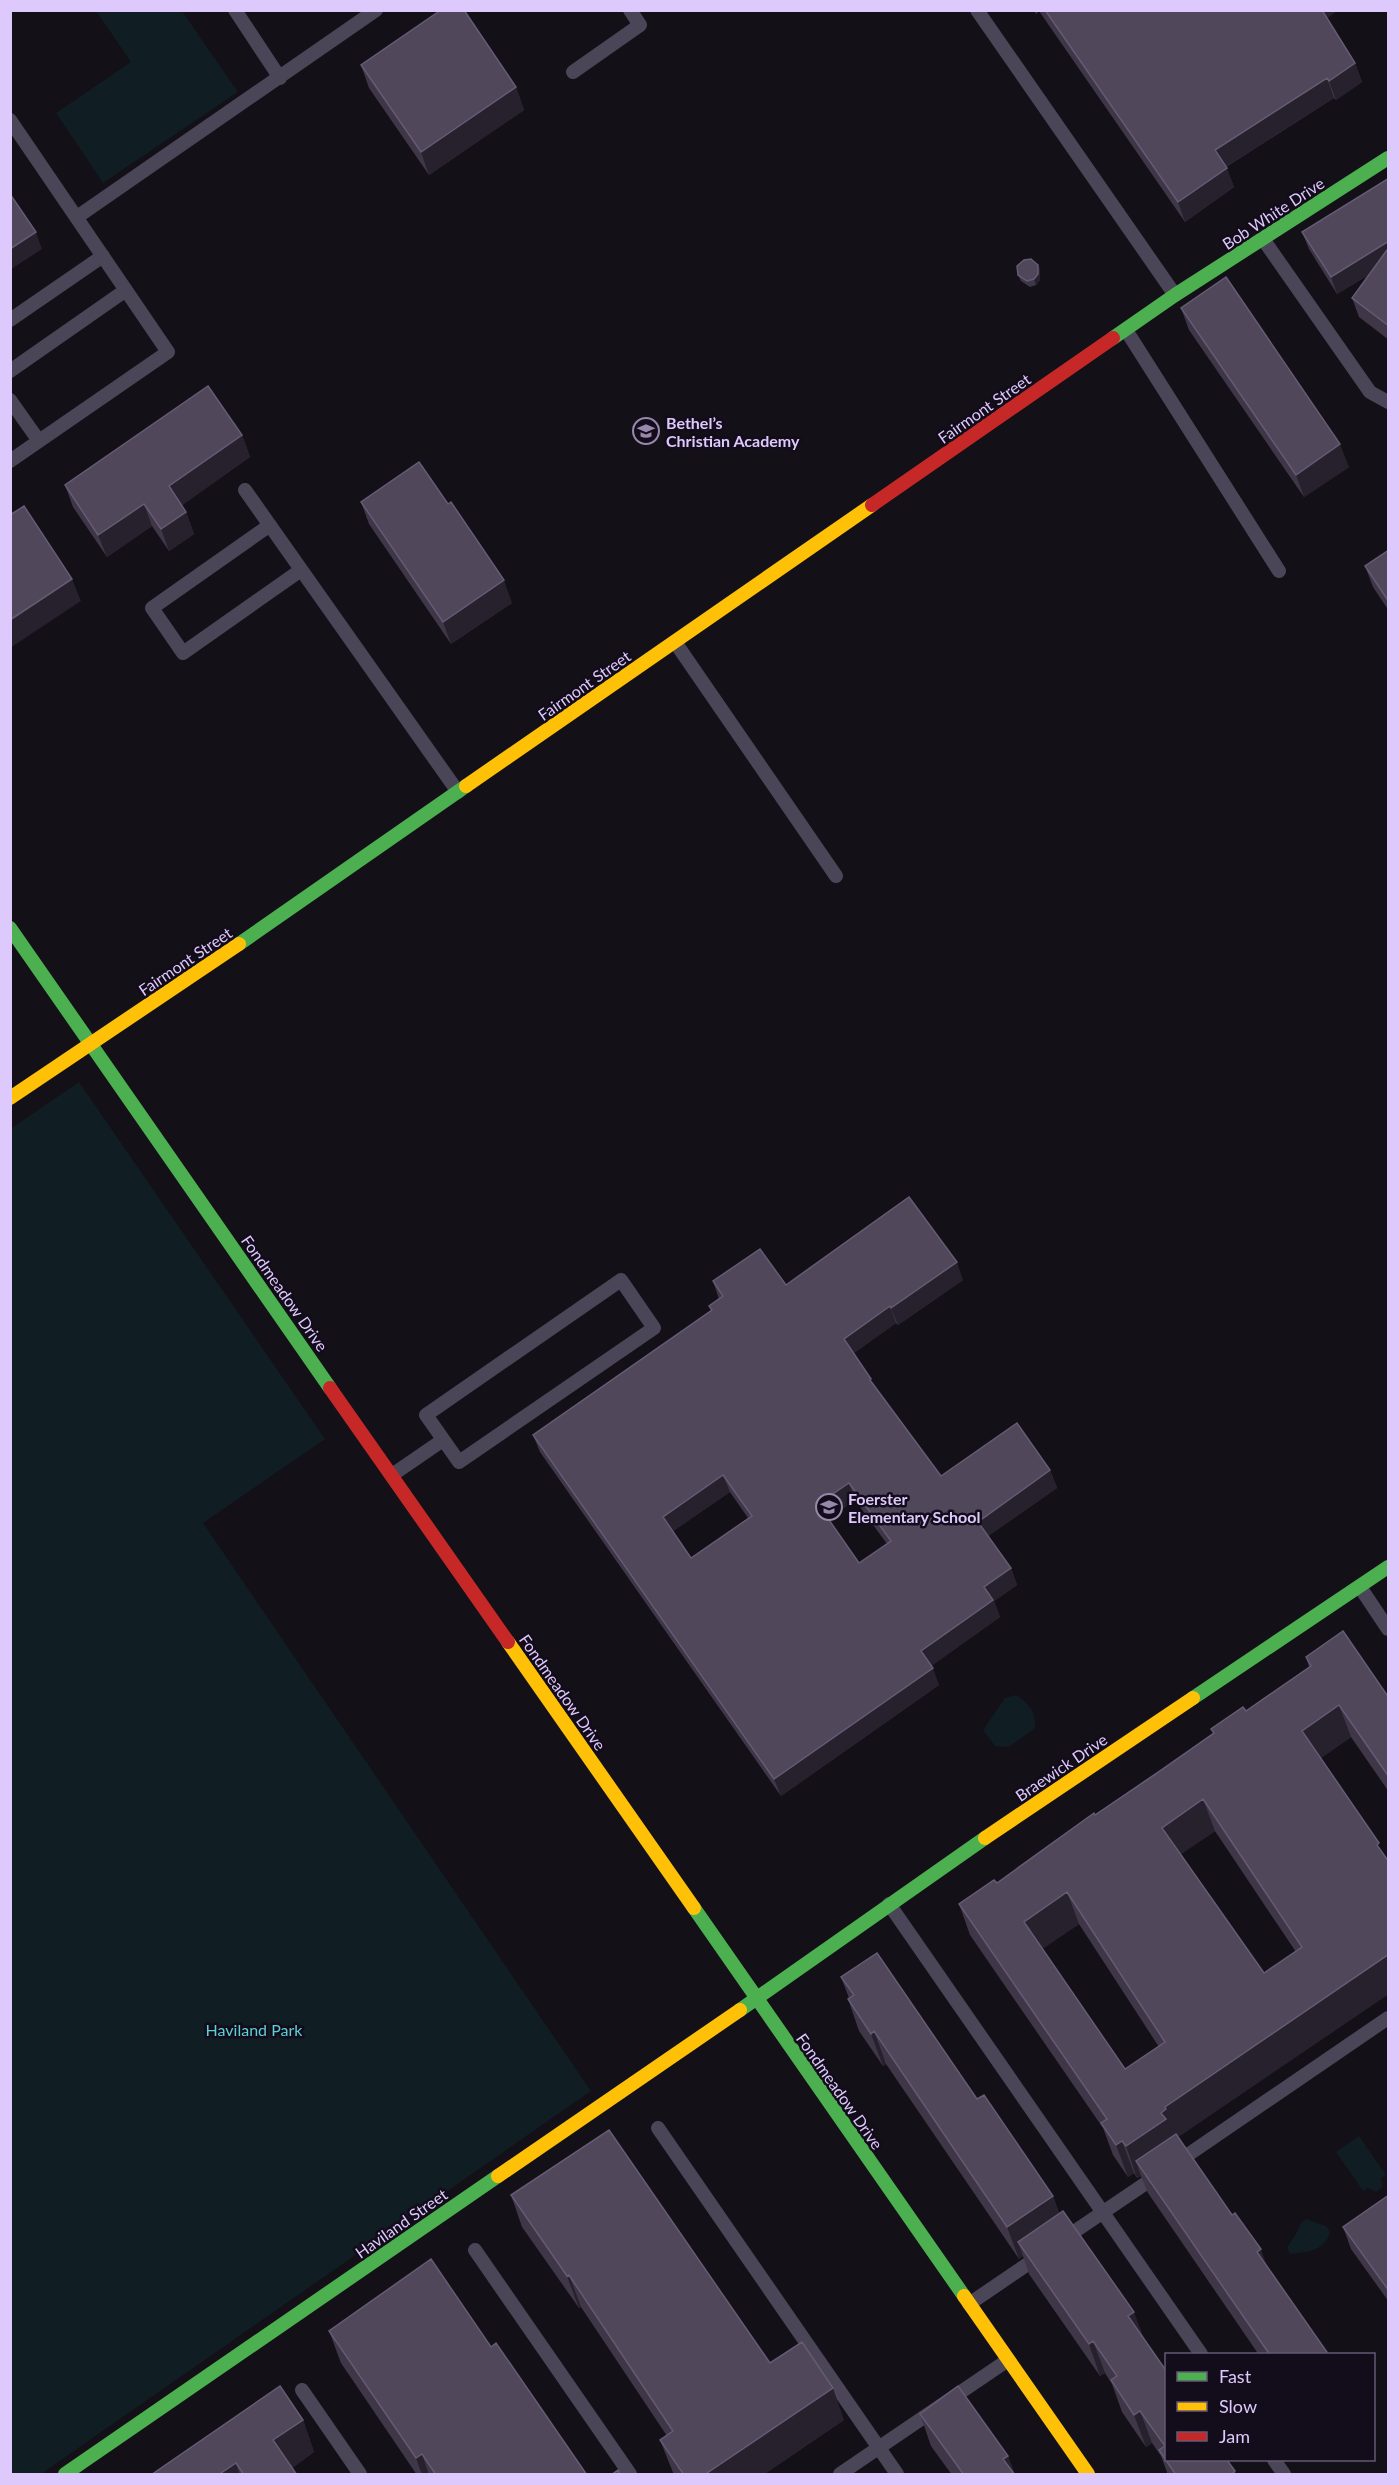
<svg xmlns="http://www.w3.org/2000/svg" width="1399" height="2485" viewBox="0 0 1399 2485" font-family="Lato,sans-serif">
  <style>
    .green { fill: #101d22 }
    .lines { fill: none; stroke-linecap: round; stroke-linejoin: round }
    .lane { stroke: #4b4558; stroke-width: 14 }
    .fast { stroke: #4caf50; stroke-width: 14 }
    .slow { stroke: #ffc107; stroke-width: 14 }
    .jam { stroke: #c62828; stroke-width: 14 }
    .wall { fill: #3f3748; fill-rule: evenodd }
    .shaded-wall { fill: #26212c }
    .building { fill: #50475b; stroke: #665b74; stroke-width: 1.5; fill-rule: evenodd }
    .labels { text-anchor: middle; dominant-baseline: central; stroke-width: 5; stroke-linejoin: round; paint-order: stroke }
    .street-label { font-size: 16px; fill: #dec9fc; stroke: #130c1b }
    .poi-label { font-size: 16px; font-weight: bold; fill: #dec9fc; stroke: #130c1b; text-anchor: start }
    .park-label { font-size: 16px; fill: #5bd1d6; stroke: #130c1b }
  </style>
  <rect width="100%" height="100%" fill="#131018"/>
  <!-- green -->
  <path class="green" d="M96,11H182L238,92L103,183L56,113L131,62Z
    M79,1082L325,1439L203,1523L591,2091L41,2474H10V1129Z
    M1016,1695C1030,1704 1036,1712 1035,1728L1009,1747L995,1746L983,1730L1005,1698Z
    M1359,2136L1386,2175L1381,2178L1383,2187L1376,2192L1368,2188L1363,2191L1336,2152Z
    M1306,2219L1326,2226L1330,2232C1325,2251 1308,2252 1290,2254L1287,2248C1291,2240 1298,2233 1300,2224Z"/>
  <g class="lines">
    <!-- lane -->
    <path class="lane" d="M235,10L280,78
      M977,10L1175,295
      M573,72L640,25L630,10
      M10,120L168,352L10,461
      M77,217L376,10
      M1263,239L1370,392L1388,402
      M10,320L103,256
      M1126,330L1279,571
      M10,371L126,290
      M10,400L39,441
      M245,490L458,792
      M270,525L152,608L183,653L301,570
      M675,642L836,876
      M621,1280L654,1328L459,1462L426,1415Z
      M392,1475L443,1440
      M1360,1587L1388,1629
      M889,1904L1201,2354
      M658,2128L897,2474
      M1176,2163L1388,2018
      M1062,2240L1158,2175
      M475,2250L630,2474
      M969,2304L1041,2255
      M302,2390L360,2474
      M1274,2460L1284,2474
      M840,2474L1008,2360"/>
    <!-- fast -->
    <path class="fast" d="M1113,338L1175,295L1388,158
      M10,928L330,1388
      M239,944L466,786
      M1193,1698L1388,1567
      M694,1908L964,2296
      M740,2010L985,1838
      M65,2474L498,2176"/>
    <!-- slow -->
    <path class="slow" d="M466,786L872,505
      M10,1098L239,944
      M508,1642L694,1908
      M985,1838L1193,1698
      M498,2176L740,2010
      M964,2296L1088,2474"/>
    <!-- jam -->
    <path class="jam" d="M872,505L1113,338
      M330,1388L508,1642"/>
  </g>
  <!-- wall -->
  <path class="wall" d="M1034,10H1338L1327,18L1355,63L1362,82L1336,100L1334,98L1226,167L1234,187L1185,222L1039,11L1036,14Z
    M361,65L516,87L524,110L429,175L369,88Z
    M1389,178V340L1359,317L1352,298L1370,274L1337,294L1309,249L1302,232Z
    M1038,265L1040,270V280L1036,285L1030,287L1021,281L1018,275Z
    M1181,308L1349,467L1304,497L1189,330Z
    M242,435L250,457L182,505L186,512L194,534L169,551L152,526L107,557L73,507L65,485Z
    M361,502L512,603L451,644L369,524Z
    M1389,550V611L1373,587L1365,566Z
    M963,1280L898,1325L896,1323L854,1353L873,1385L941,1476L1050,1470L1057,1488L988,1536L1011,1568L1017,1585L994,1601L1000,1617L931,1666L939,1685L781,1796L540,1452L533,1435L711,1310L709,1306L719,1299L713,1281L786,1285ZM730,1492L748,1518L691,1558L673,1531ZM855,1500L887,1544L859,1563L828,1519Z
    M1306,1657L1389,1698V1792L1351,1737L1321,1758L1379,1843L1178,2138L1329,2355H1259L1148,2193L1141,2176L1137,2178L1134,2173L1128,2177L1113,2155L1103,2128L970,1935L959,1904L997,1883L1213,1733L1211,1729L1246,1711L1309,1667ZM1215,1831L1296,1952L1264,1973L1181,1854ZM1079,1924L1159,2047L1125,2069L1042,1949Z
    M841,1977L977,2099L1053,2196L1059,2213L1237,2475H1168L1161,2456L1152,2443L1146,2447L1122,2412L1112,2384L1105,2373L1100,2376L1029,2274L1023,2256L1019,2259L886,2064L883,2066L859,2031L848,1999L849,1998Z
    M511,2195L770,2363L844,2420L763,2475H674L660,2440L667,2436L581,2307L579,2308L522,2227Z
    M1389,2195V2302L1351,2249L1343,2227Z
    M329,2331L491,2347L587,2475H417L341,2363Z
    M920,2414L1008,2456L1015,2475H952L931,2446Z
    M303,2420L314,2452L292,2468L297,2475H151Z"/>
  <!-- shaded-wall -->
  <path class="shaded-wall" d="M1319,10H1338L1323,21Z
    M1355,63L1362,82L1336,100L1329,81Z
    M1327,78L1334,98L1222,169L1215,150Z
    M516,87L524,110L429,175L421,152Z
    M1227,168L1234,187L1185,222L1178,202Z
    M36,232L42,249L10,270V249Z
    M1389,241V262L1337,294L1331,277Z
    M1038,265L1040,270V280L1036,285L1034,279Z
    M242,435L250,457L177,509L169,486Z
    M1340,444L1349,467L1304,497L1296,475Z
    M144,504L152,526L107,557L98,535Z
    M186,512L194,534L169,551L161,529Z
    M72,579L81,601L10,648V620Z
    M504,580L512,603L451,644L443,622Z
    M957,1262L963,1280L898,1325L891,1308Z
    M890,1306L896,1323L850,1356L844,1339Z
    M1050,1470L1057,1488L984,1539L978,1522Z
    M723,1475L730,1492L669,1534L663,1517Z
    M849,1483L855,1500L824,1521L818,1504Z
    M1011,1568L1017,1585L994,1601L1000,1617L927,1669L921,1651L984,1587Z
    M933,1668L939,1685L781,1796L774,1779Z
    M1339,1705L1351,1737L1314,1763L1302,1731Z
    M1203,1799L1215,1831L1174,1859L1162,1828Z
    M1067,1892L1079,1924L1035,1954L1024,1922Z
    M1389,1954V1994L1177,2138L1136,2161L1141,2176L1137,2178L1126,2146L1161,2113L1165,2107Z
    M874,2031L886,2064L883,2066L871,2034Z
    M1122,2141L1134,2173L1128,2177L1116,2145Z
    M1053,2196L1064,2228L1018,2242L1023,2256L1019,2259L1007,2227Z
    M1261,2249L1272,2281L1257,2252Z
    M569,2275L581,2307L579,2308L567,2276Z
    M1134,2312L1146,2344L1128,2316Z
    M1093,2341L1105,2373L1100,2376L1089,2344Z
    M833,2388L844,2420L763,2475H704Z
    M1140,2411L1152,2443L1146,2447L1134,2415Z
    M303,2420L314,2452L285,2473L273,2440Z
    M422,2454L429,2475H422L416,2458Z
    M1008,2456L1015,2475L1003,2459Z
    M236,2463L240,2475H218Z"/>
  <!-- building -->
  <path class="building" d="M441,10H464L516,87L421,152L361,65Z
    M1045,10H1322L1355,63L1329,81L1327,78L1215,150L1227,168L1178,202Z
    M1389,178V241L1331,277L1302,232Z
    M10,194L36,232L10,249Z
    M1387,250L1389,251V326L1352,298Z
    M1031,259L1038,265V274L1034,279L1027,281L1018,275L1017,266L1024,260Z
    M1226,277L1340,444L1296,475L1181,308Z
    M208,386L242,435L169,486L186,512L161,529L144,504L98,535L65,485Z
    M419,462L448,504L451,502L504,580L443,622L361,502Z
    M24,506L72,579L10,620V515Z
    M1389,550V602L1365,566Z
    M909,1197L957,1262L891,1308L890,1306L844,1339L871,1379L870,1380L941,1476L1017,1423L1050,1470L978,1522L1011,1568L984,1587L993,1600L921,1651L933,1668L774,1779L533,1435L712,1310L709,1306L723,1296L713,1281L760,1249L786,1285ZM723,1475L752,1516L691,1558L663,1517ZM849,1483L891,1541L859,1563L818,1504Z
    M1343,1631L1389,1698V1777L1339,1705L1302,1731L1379,1843L1377,1845L1389,1862V1954L1165,2107L1166,2109L1161,2113L1166,2119L1126,2146L1122,2141L1116,2145L1101,2123L1107,2119L959,1904L994,1880L997,1883L1094,1813L1095,1815L1160,1771L1214,1733L1211,1729L1243,1707L1246,1711L1311,1666L1306,1657ZM1203,1799L1302,1947L1264,1973L1162,1828ZM1067,1892L1165,2042L1125,2069L1024,1922Z
    M877,1953L977,2099L984,2095L1053,2196L1007,2227L874,2031L871,2034L848,1999L854,1995L841,1977Z
    M609,2130L770,2363L802,2342L833,2388L704,2475H684L660,2440L673,2431L569,2275L567,2276L511,2195Z
    M1176,2134L1232,2215L1235,2213L1261,2249L1257,2252L1329,2355H1270L1136,2161Z
    M1389,2195V2291L1343,2227Z
    M1063,2211L1134,2312L1128,2316L1167,2372V2460H1227L1235,2471L1231,2475H1176L1159,2450L1165,2446L1140,2411L1134,2415L1111,2380L1117,2376L1093,2341L1089,2344L1018,2242Z
    M431,2259L491,2347L496,2343L587,2475H436L422,2454L416,2458L329,2331Z
    M280,2386L303,2420L273,2440L297,2475H244L236,2463L218,2475H151Z
    M958,2386L1008,2456L1003,2459L1015,2475H964L920,2414Z
    M618,2470L621,2475H611Z"/>
  <!-- icons -->
  <defs>
    <symbol id="school-ring" viewBox="-11 -11 22 22"><circle r="9.5" fill="#130c1b" stroke="#9788ac" stroke-width="1.5"/><path d="M0-5L7-2L0 1L-7-2ZM-4 1L0 2.5L4 1V4Q0 6-4 4Z" fill="#9788ac"/></symbol>
  </defs>
  <g fill-rule="evenodd">
    <use href="#school-ring" x="631" y="416" width="30" height="30"/>
    <use href="#school-ring" x="814" y="1492" width="30" height="30"/>
  </g>
  <g class="labels">
    <!-- street labels -->
    <g class="street-label">
      <text transform="translate(1273 213) rotate(-33)">Bob White Drive</text>
      <text transform="translate(984 408) rotate(-35)">Fairmont Street</text>
      <text transform="translate(584 685) rotate(-35)">Fairmont Street</text>
      <text transform="translate(185 961) rotate(-34)">Fairmont Street</text>
      <text transform="translate(285 1293) rotate(55)">Fondmeadow Drive</text>
      <text transform="translate(563 1692) rotate(55)">Fondmeadow Drive</text>
      <text transform="translate(1061 1767) rotate(-34)">Braewick Drive</text>
      <text transform="translate(840 2091) rotate(55)">Fondmeadow Drive</text>
      <text transform="translate(401 2223) rotate(-35)">Haviland Street</text>
    </g>
    <!-- poi labels -->
    <g class="poi-label">
      <text x="666" y="422">Bethel’s<tspan x="666" dy="18">Christian Academy</tspan></text>
      <text x="848" y="1498">Foerster<tspan x="848" dy="18">Elementary School</tspan></text>
    </g>
    <!-- park labels -->
    <g class="park-label">
      <text x="254" y="2029">Haviland Park</text>
    </g>
  </g>
  <!-- border -->
  <rect width="1399" height="2485" fill="none" stroke="#dec9fc" stroke-width="24"/>
  <!-- legend -->
  <rect x="1165" y="2353" width="210" height="108" fill="#130c1b" stroke="#645875" stroke-width="1.5"/>
  <rect x="1177" y="2372" width="30" height="9" fill="#4caf50" stroke="#645875" stroke-width="1.5"/>
  <text x="1219" y="2383" font-size="18" fill="#dec9fc">Fast</text>
  <rect x="1177" y="2402" width="30" height="9" fill="#ffc107" stroke="#645875" stroke-width="1.5"/>
  <text x="1219" y="2413" font-size="18" fill="#dec9fc">Slow</text>
  <rect x="1177" y="2432" width="30" height="9" fill="#c62828" stroke="#645875" stroke-width="1.5"/>
  <text x="1219" y="2443" font-size="18" fill="#dec9fc">Jam</text>
</svg>
